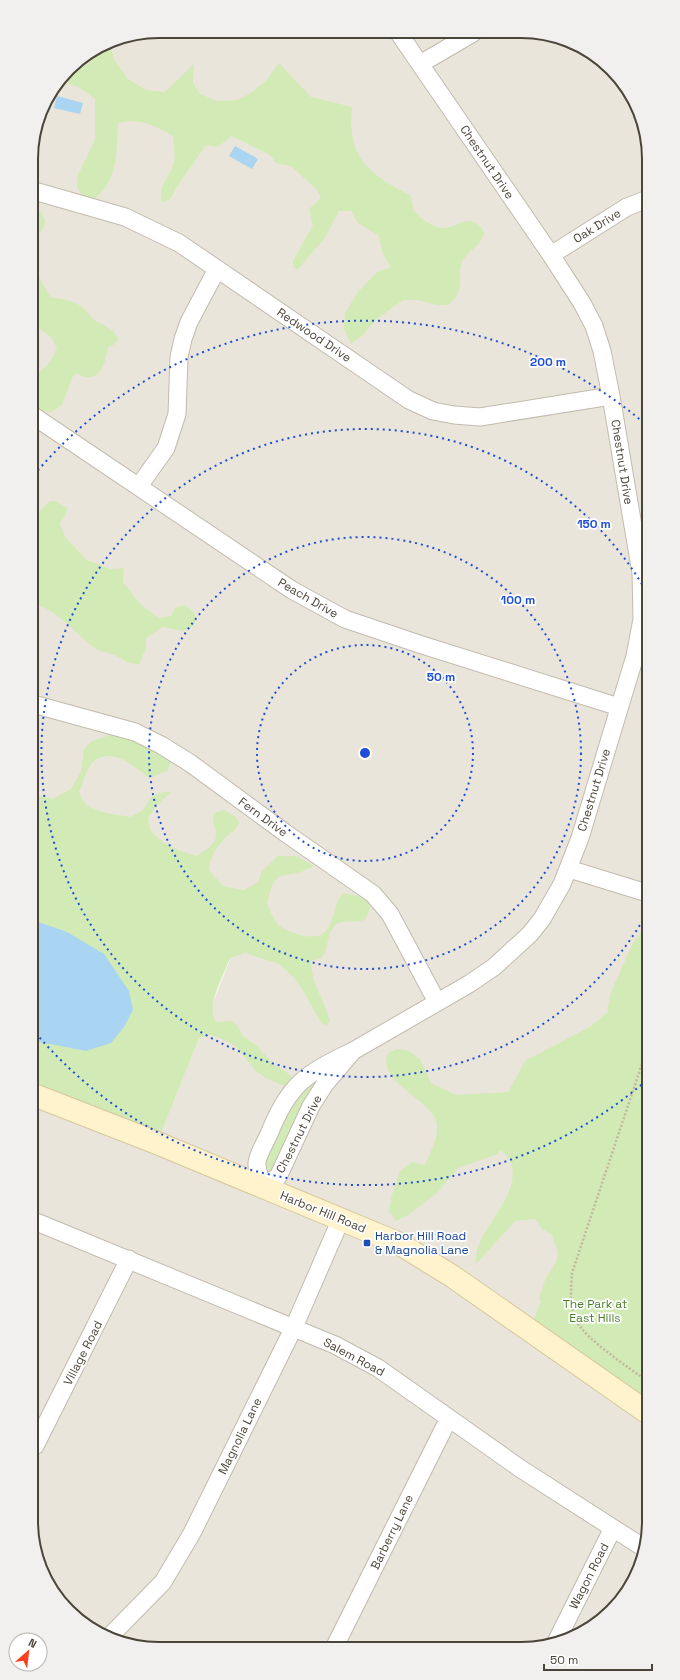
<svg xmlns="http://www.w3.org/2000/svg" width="680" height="1680" viewBox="0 0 680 1680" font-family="'Space Grotesk',sans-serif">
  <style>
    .residential { fill: #eae5da }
    .green { fill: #d2eab5 }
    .water { fill: #a9d4f2 }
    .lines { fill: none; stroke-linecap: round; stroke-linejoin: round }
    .street-casing { stroke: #c2bbae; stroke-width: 19 }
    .secondary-casing { stroke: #d6c79b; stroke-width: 24 }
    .path { stroke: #c4b79f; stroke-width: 2.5; stroke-dasharray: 2 2; stroke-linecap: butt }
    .street { stroke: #fff; stroke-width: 17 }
    .secondary { stroke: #fff3cd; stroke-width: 22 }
    .ring { fill: none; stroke: #1d4ed8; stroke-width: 2; stroke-dasharray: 2 4 }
    .transit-dot { fill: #1a4fb4; stroke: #fff; stroke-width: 1.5 }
    .labels { text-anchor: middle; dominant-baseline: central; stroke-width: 3.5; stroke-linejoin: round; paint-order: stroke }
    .street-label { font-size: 12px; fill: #4b4439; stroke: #fff }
    .transit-label { font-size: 12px; fill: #164399; stroke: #fff; text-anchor: start }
    .park-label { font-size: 12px; fill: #4a7f2a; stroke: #fff }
    .rim { fill: none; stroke: #4b4439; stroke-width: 2 }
    .centre { fill: #1d4ed8; stroke: #fff; stroke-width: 2 }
    .ring-label { font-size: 12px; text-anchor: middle; font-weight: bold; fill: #1d4ed8; stroke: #fff; stroke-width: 3.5; stroke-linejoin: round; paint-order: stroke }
  </style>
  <rect width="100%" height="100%" fill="#f6f3ec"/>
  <!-- residential -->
  <path class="residential" d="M159,31L546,33L606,63L632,95L645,126L647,1002L601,1153L530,1329L648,1413L649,1529L639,1570L622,1599L592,1628L554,1645L134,1647L74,1617L48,1585L35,1554L34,1095L157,1143L236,945L33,823L31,150L44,102L74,63L110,41Z"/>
  <!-- green -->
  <path class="green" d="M111,40L113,58L128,79L146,90L165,92L194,64L193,83L200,94L216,101L238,100L249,94L266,81L279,63L311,97L352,107C347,160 369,173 411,196C412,200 412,204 413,208C416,217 434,228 443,228C458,229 470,210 484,232C481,246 473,247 465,257C456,268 463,281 458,293C457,298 451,302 448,305H436L418,300H403L378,318L363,335L351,344L344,329L345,313L358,292L377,272L391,267L383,254L379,236L358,223L351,211H339L325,238L298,269L293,268V261L313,225L309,209L321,198L317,190L291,166L276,163L270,155L232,136L218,147L206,145L176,188L170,199L163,203C155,187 172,176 174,161C176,154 173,144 173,136C152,125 141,118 118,123C116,152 119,176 96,198H84L77,187L78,175L95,140V99C84,90 73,81 58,84L66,74L89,64L101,46Z
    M37,208L42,213L45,221L43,229L38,235L33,266L50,297C62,299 74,300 83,308C88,312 91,318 97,322C106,327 114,329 118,339L115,344L108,347C105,366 99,386 76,373L73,376L62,405L52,412L41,411L32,404V375C46,371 51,361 57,348L51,337L32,324L31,209Z
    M50,501H55L67,508L66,514L60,523L65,537L87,560L110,569L124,568L123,582L140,604L159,618L171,616L175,608L184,605C194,611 198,614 194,626L183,631L163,627L146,638V648L139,664C126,664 127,661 116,656C110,653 102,652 96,649C80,638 52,604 33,605L32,515H36Z
    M110,735L135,737L167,755L171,763L167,771L150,778C143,774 138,769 132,765C120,756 103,751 92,763C86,770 83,783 79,792C86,814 111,813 130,817L143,810L152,796L164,792H172L162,800L148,817C149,820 149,826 150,829C158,843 183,853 197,856C204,851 218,844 216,832C214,825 212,821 214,813L224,810L236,817L239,823C234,833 232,831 226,837C217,847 210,856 209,870L223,886L244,890L258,882L262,871L278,856H295L314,866L301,872L278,877L272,885L267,903C270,909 272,918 277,923C285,932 315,943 325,932C333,924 334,908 339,898L345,893L358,896L368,902L370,909L365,920C355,923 347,920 337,923L330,932L325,953L321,958L311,961C311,983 325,1001 330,1021L327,1025L322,1024L302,989L293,977L279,964L245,953L230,958C224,974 205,1007 216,1022L230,1021L237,1025L243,1036L257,1046L274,1065L285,1071L292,1077L290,1083L284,1086L266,1078L256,1071L237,1048L229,1042L211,1035L199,1038L157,1143L34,1095L33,794L53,799L71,789L81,771L84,749L92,741Z
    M647,925L648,1413L530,1329L541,1301L539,1299L545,1280L556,1262L558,1253L552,1235L542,1229L535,1219L515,1221L476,1264C476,1255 477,1248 481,1240C491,1218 522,1187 510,1162C509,1157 504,1153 501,1150L495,1155L458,1168L437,1193L410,1214L396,1221L389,1211L392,1195L400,1171L412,1162L425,1165C430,1152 439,1138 437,1124C434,1100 375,1083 388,1053L397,1049L407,1050L420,1059L431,1083L456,1095L508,1092L525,1061L591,1026L607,1013L611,992L633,943Z
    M334,1060L278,1177L261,1186L257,1164L275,1118Z"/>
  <!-- water -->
  <path class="water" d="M57,96L83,103L80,114L54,108Z
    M235,146L258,159L252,169L229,156Z
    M33,920L67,932L104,954L129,991L133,1010L124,1027L111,1043L86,1051L40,1042L34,1039Z"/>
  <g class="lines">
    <defs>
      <path id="street" d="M420,64L473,33
        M31,190L125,217L179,243L409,400L433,411L454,415L480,417L611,396
        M551,255L627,207L645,200
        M32,415L292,590L345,619L419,644L619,707
        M139,486L166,448L177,414L179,357L183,339L189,322L217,269
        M33,704L135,732L161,745L190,763L284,832L373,894L390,914L437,1002
        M569,869L647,893
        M353,1051L469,984L494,967L530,934L542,919L562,884L580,838L635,656L642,619L641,573L611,396L602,351L594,326L582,303L551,255L398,32
        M353,1051L325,1084L311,1106L278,1177L261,1186C260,1180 258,1172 257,1165C256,1158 266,1141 269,1134C289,1084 305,1074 353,1051Z
        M34,1221L335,1345L378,1368L521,1469L644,1548
        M35,1446L129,1259
        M111,1635L163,1582L192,1533L294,1327L341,1219
        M555,1644L613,1528
        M335,1646L449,1418"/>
      <path id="secondary" d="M34,1095L157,1143L400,1244L452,1276L648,1413"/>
    </defs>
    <!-- street casing -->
    <use href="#street" class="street-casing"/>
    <!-- secondary casing -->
    <use href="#secondary" class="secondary-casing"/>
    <!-- path -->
    <path class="path" d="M647,1049L572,1273C571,1289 569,1308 577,1322C586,1339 631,1370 648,1381"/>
    <!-- street -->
    <use href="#street" class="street"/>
    <!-- secondary -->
    <use href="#secondary" class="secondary"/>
  </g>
  <!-- distance rings -->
  <g class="ring">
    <circle cx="365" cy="753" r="108"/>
    <circle cx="365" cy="753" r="216"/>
    <path d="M646 915A324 324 0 1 1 646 591"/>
    <path d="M646 1081A432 432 0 0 1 34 1031M34 475A432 432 0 0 1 643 422"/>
  </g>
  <!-- markers -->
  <rect class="transit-dot" x="363" y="1239" width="8" height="8" rx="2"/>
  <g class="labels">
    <!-- street labels -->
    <g class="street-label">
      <text transform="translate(487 162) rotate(56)">Chestnut Drive</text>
      <text transform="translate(597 226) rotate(-32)">Oak Drive</text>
      <text transform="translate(314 335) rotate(34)">Redwood Drive</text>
      <text transform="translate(622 462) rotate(81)">Chestnut Drive</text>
      <text transform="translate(308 598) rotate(30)">Peach Drive</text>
      <text transform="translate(594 790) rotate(-73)">Chestnut Drive</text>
      <text transform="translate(263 817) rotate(36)">Fern Drive</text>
      <text transform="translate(299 1134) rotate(-63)">Chestnut Drive</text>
      <text transform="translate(323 1212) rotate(22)">Harbor Hill Road</text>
      <text transform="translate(83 1353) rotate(-63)">Village Road</text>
      <text transform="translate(354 1357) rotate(28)">Salem Road</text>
      <text transform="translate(240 1436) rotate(-64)">Magnolia Lane</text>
      <text transform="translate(392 1532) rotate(-64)">Barberry Lane</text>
      <text transform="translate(589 1576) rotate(-63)">Wagon Road</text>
    </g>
    <!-- transit labels -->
    <g class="transit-label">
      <text x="375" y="1236">Harbor Hill Road<tspan x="375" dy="14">&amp; Magnolia Lane</tspan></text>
    </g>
    <!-- park labels -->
    <g class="park-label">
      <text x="595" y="1304">The Park at<tspan x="595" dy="14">East Hills</tspan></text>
    </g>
  </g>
  <!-- crop -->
  <path d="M0 0H680V1680H0ZM159 38H521A121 121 0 0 1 642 159V1521A121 121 0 0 1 521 1642H159A121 121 0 0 1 38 1521V159A121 121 0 0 1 159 38Z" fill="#f1f0ef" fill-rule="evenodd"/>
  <path class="rim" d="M159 38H521A121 121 0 0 1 642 159V1521A121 121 0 0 1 521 1642H159A121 121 0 0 1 38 1521V159A121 121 0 0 1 159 38Z"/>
  <circle cx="365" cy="753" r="6" class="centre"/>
  <g class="ring-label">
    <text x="548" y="366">200 m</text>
    <text x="594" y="528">150 m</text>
    <text x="518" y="604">100 m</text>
    <text x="441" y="681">50 m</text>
  </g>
  <!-- north arrow -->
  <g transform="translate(28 1652) rotate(28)"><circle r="19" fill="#ffffff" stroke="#b7b4b0"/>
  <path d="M0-3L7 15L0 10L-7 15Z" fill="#fc3f1d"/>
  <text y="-6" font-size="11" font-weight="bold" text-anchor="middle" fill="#4b4439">N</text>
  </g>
  <!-- scale -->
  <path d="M544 1664v6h108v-6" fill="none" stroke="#4b4439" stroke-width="2"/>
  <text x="550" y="1664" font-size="12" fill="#4b4439" stroke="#ffffff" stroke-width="3" paint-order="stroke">50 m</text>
</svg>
